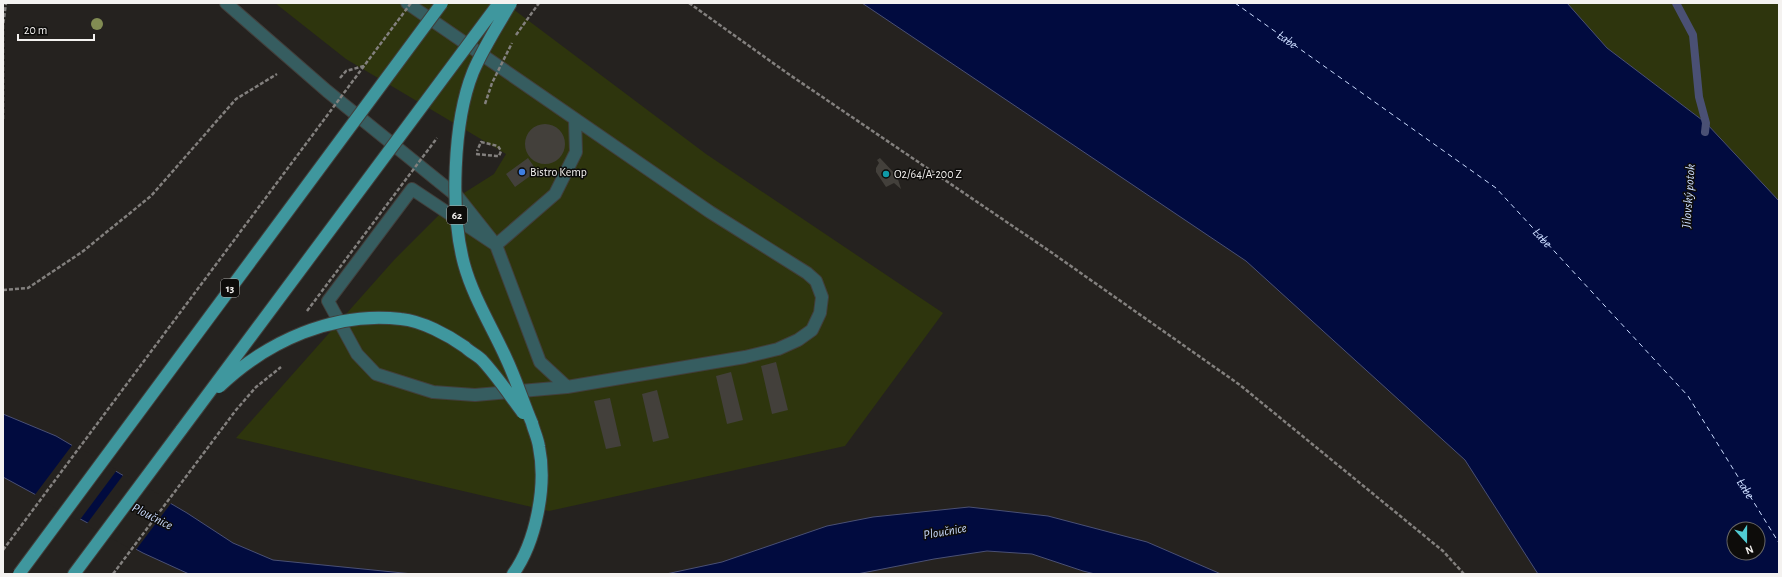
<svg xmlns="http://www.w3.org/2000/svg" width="1782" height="577" viewBox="0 0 1782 577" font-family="'Alegreya Sans',sans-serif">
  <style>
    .green { fill: #2e350d }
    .water { fill: #010b3f; stroke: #4a5074; fill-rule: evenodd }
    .pier { fill: #25221f }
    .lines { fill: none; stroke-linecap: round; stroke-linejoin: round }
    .stream { stroke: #4a5074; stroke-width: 8 }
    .ferry { stroke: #cbdcff; stroke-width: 1; stroke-dasharray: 5 4; stroke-linecap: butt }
    .building { fill: #43403b }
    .service-casing { stroke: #423f3c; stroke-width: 14 }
    .primary-casing { stroke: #423f3c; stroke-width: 14 }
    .path { stroke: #83807e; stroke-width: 2.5; stroke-dasharray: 4 2; stroke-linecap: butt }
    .service { stroke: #365d60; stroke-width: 12 }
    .primary { stroke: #3f979e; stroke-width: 12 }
    .primary-bridge-casing { stroke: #423f3c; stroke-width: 14; stroke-linecap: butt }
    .path-bridge { stroke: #83807e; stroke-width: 2.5; stroke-dasharray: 4 2; stroke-linecap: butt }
    .primary-bridge { stroke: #3f979e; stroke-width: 12 }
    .tree { fill: #828c53 }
    .shop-dot { fill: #3f7fe0; stroke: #0d0c0a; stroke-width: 1.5 }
    .culture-dot { fill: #0f9aa8; stroke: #0d0c0a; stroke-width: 1.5 }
    .labels { text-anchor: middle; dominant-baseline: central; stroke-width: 3; stroke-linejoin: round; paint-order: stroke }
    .shield { fill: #0d0c0a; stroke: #afadab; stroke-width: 1 }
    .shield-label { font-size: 11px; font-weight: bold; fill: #f4f2f0 }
    .poi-label { font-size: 12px; fill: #f4f2f0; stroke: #0d0c0a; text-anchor: start }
    .water-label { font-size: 13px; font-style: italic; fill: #cbdcff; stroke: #0d0c0a }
  </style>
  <rect width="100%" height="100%" fill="#25221f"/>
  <!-- green -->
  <path class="green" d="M275,3H505L706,154L943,313L845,446L549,511L236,438L394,260L456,198L494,174L506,154L346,59Z
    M1567,3H1779V201L1706,123L1607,48Z"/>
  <!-- water -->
  <path class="water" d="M862,3H1567L1607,48L1706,123L1779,201V574H1538L1465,460L1246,261ZM1734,529H1758V553H1734Z
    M3,414L56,436L187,513L233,543L273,560L413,574H189L143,553L3,477Z
    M969,507L1048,516L1147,542L1221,574H1095L1083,571L1032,554L987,551L934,559L857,574H666L722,562L827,526L873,517Z"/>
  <!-- pier -->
  <path class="pier" d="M73,444L117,470L79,521L34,496Z
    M124,474L172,502L135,551L86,525Z"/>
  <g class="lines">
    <!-- stream -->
    <path class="stream" d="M1676,3L1693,35L1699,97L1706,123L1705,132"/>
    <!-- ferry -->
    <path class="ferry" id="s1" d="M1235,3L1496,188L1688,396L1779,543"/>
  </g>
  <!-- building -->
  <path class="building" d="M525 144a20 20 0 1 1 40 0a20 20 0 1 1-40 0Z
    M528,158L537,171L515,187L506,174Z
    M880,158L897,176L901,189L894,183L886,187L876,172V168L879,163L877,160Z
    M776,362L788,410L772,414L761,366Z
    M731,372L743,420L727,424L716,376Z
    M657,390L669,438L653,442L642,394Z
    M610,398L621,446L606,449L594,401Z"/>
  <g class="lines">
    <defs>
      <path id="service" d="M226,3L327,91L458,197L496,245L540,362L567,387
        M407,3L710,212L807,273L816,281L822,297L820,313L812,330L798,340L778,349L745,357L567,387L475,395L433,392L376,374L357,354L328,301L412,189L496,245L555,194L576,152L575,120"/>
      <path id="primary" d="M74,574L182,429
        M513,574C536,542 547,486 539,447C538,439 534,431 532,423"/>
    </defs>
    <!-- service casing -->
    <use href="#service" class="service-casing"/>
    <!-- primary casing -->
    <use href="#primary" class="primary-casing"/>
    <!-- path -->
    <path class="path" d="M689,3L787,73L1048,250L1240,385L1443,551L1464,574
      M340,78L346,71L364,66
      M3,119V26L6,3
      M476,154L496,156H499L501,151L498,146L481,142L477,151
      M3,290L28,288L82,252L151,196L236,99L277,74"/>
    <!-- service -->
    <use href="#service" class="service"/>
    <!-- primary -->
    <use href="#primary" class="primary"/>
    <defs>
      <path id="primary-bridge" d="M511,3C498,25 483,48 473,72C453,122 450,212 464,264C473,297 492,327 506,358C516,379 523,402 532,423
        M219,387C267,341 334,311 401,319C422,321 448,335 465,347C470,352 477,355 482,360C497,376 510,396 523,413
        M182,429L499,3
        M19,574L442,3"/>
    </defs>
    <!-- primary-bridge casing -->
    <use href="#primary-bridge" class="primary-bridge-casing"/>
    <!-- path-bridge -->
    <path class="path-bridge" d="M516,35L539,3
      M485,104L492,83L512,43
      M307,311L437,138
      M3,550L411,3
      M113,574L236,410L256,387L281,367"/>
    <!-- primary-bridge -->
    <use href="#primary-bridge" class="primary-bridge"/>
  </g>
  <!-- trees -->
  <circle class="tree" cx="97" cy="24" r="6"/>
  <!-- markers -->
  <circle class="shop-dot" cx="522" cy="172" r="4"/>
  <circle class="culture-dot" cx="886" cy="174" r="4"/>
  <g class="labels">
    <!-- shield labels -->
    <g class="shield">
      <rect x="447" y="206" width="20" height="18" rx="3"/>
      <rect x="221" y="279" width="18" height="18" rx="3"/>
    </g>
    <g class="shield-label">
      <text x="457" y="215">62</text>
      <text x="230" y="288">13</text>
    </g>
    <!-- poi labels -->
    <g class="poi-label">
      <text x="530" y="172">Bistro Kemp</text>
      <text x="894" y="174">O2/64/A-200 Z</text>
    </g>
    <!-- water labels -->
    <g class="water-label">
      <text stroke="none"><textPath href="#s1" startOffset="64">Labe</textPath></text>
      <text transform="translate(1689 196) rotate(-86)">Jílovský potok</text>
      <text stroke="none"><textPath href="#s1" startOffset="388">Labe</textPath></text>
      <text stroke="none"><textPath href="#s1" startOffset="712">Labe</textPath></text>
      <text transform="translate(152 517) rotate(27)">Ploučnice</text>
      <text transform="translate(945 532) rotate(-10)">Ploučnice</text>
    </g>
  </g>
  <!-- border -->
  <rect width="1782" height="577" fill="none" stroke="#f4f2f0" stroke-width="8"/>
  <!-- north arrow -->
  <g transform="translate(1746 541) rotate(159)"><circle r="19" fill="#0d0c0a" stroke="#696866"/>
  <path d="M0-3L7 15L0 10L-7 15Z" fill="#51ccd4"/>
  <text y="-6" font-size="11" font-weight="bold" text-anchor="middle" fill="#f4f2f0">N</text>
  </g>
  <!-- scale -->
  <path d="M18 34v6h76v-6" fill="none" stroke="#f4f2f0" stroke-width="2"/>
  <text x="24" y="34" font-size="12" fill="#f4f2f0" stroke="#0d0c0a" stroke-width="3" paint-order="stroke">20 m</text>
</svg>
